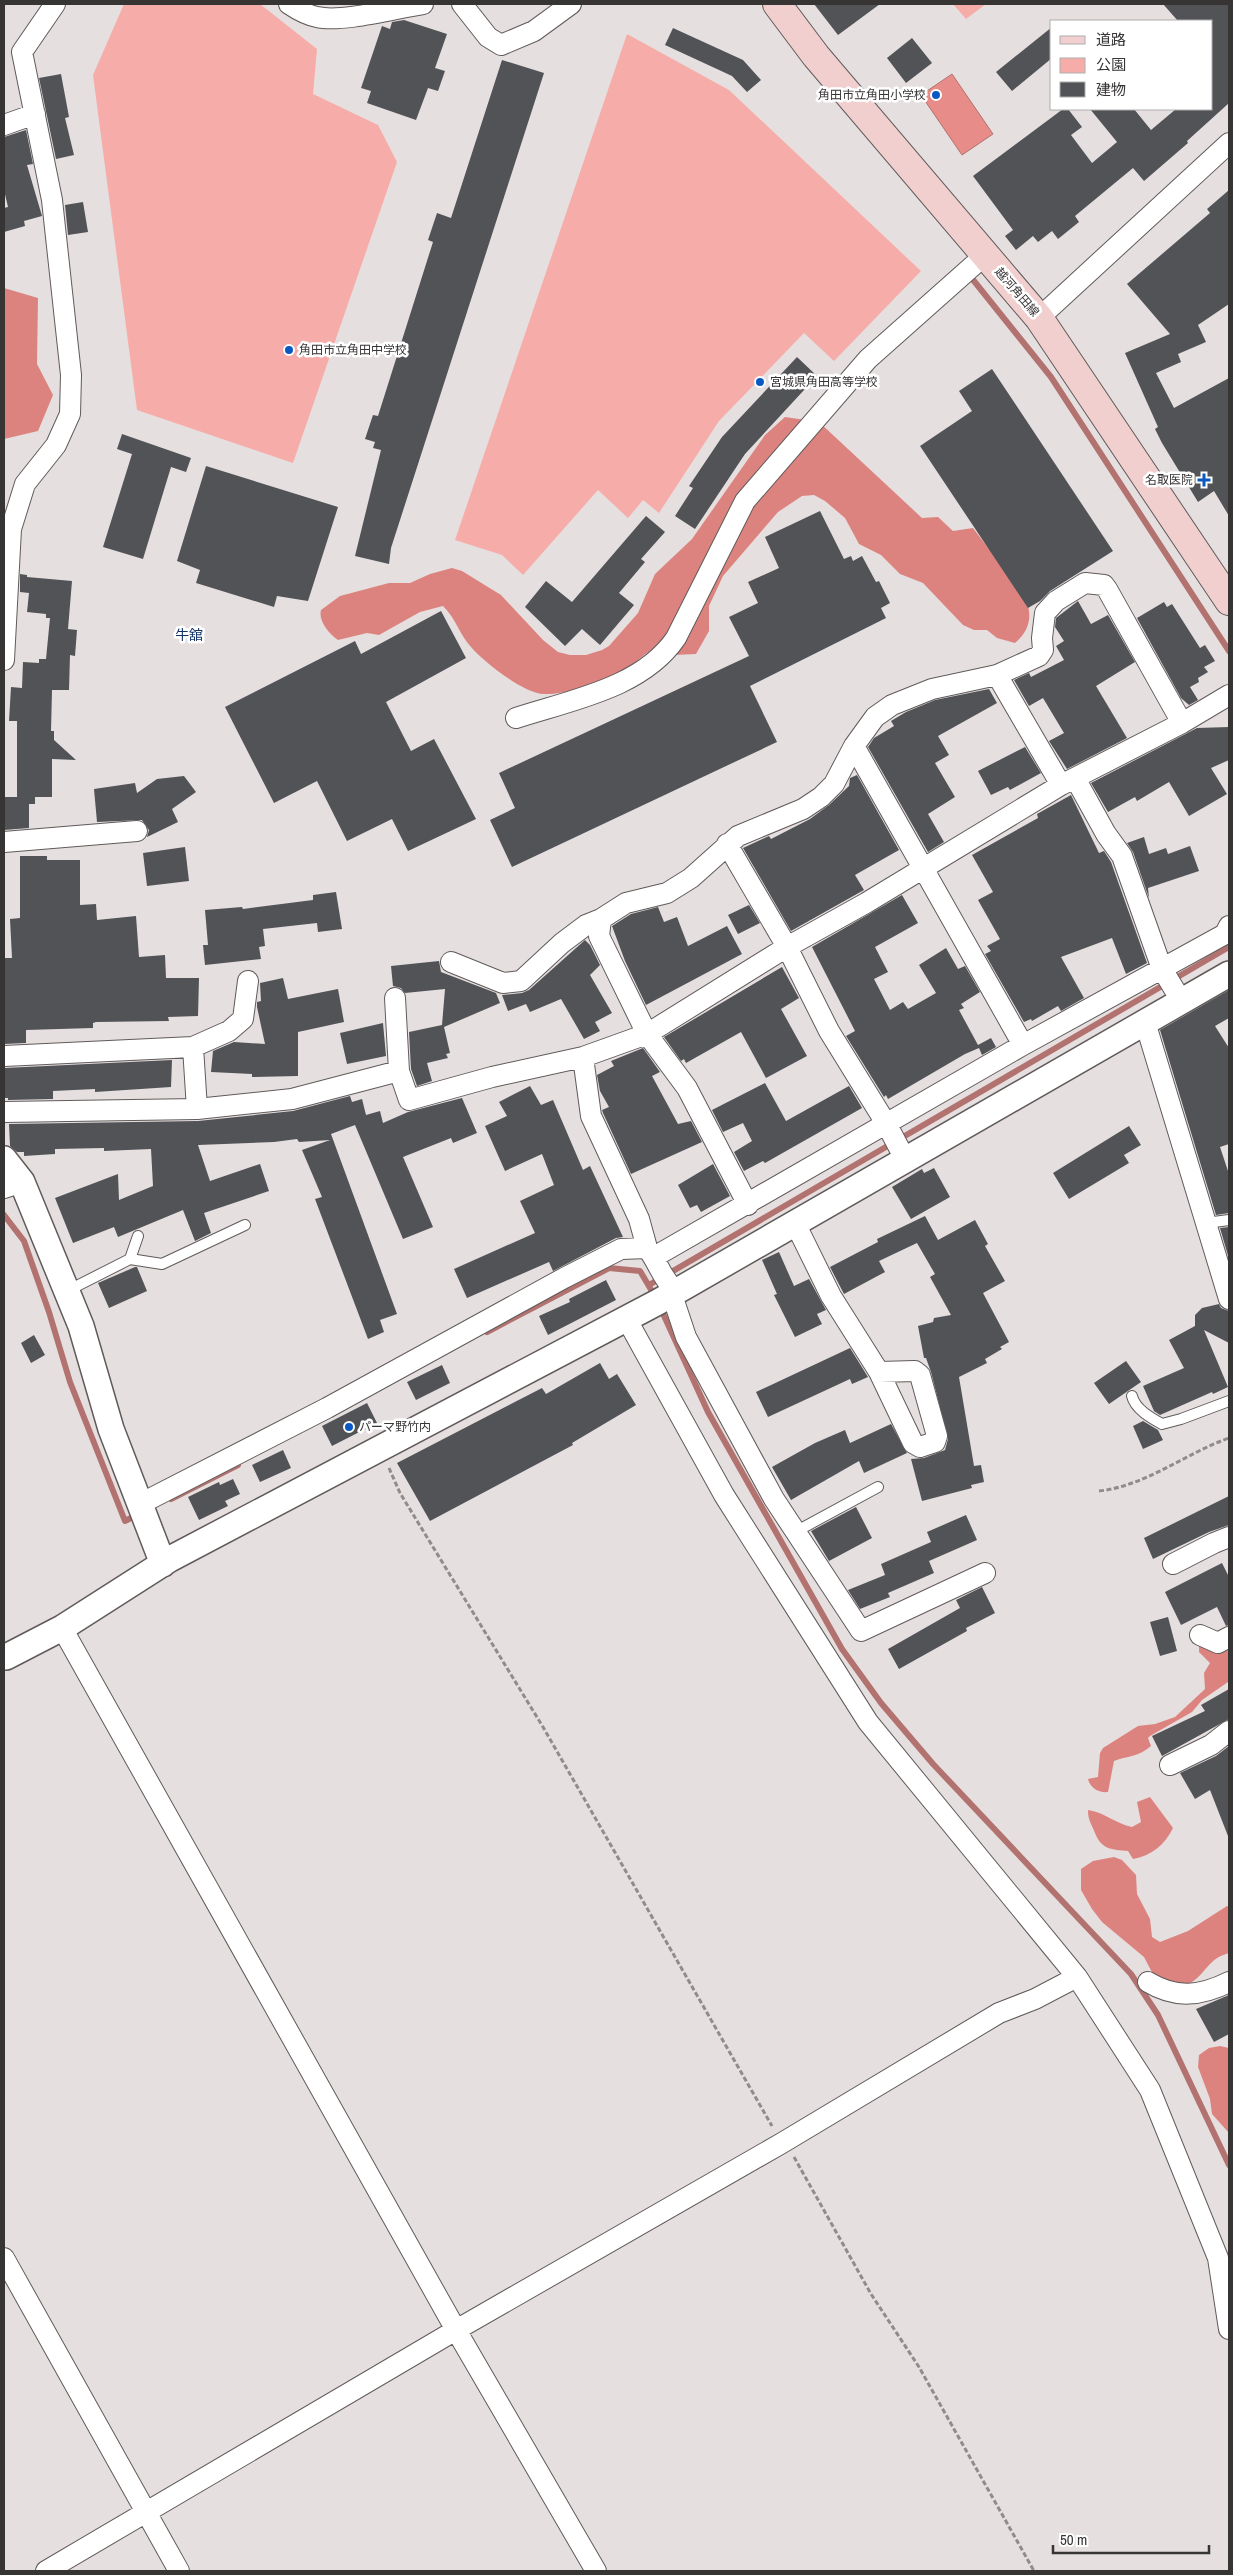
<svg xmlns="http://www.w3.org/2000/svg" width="1233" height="2575" viewBox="0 0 1233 2575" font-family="'Archivo Narrow','Noto Sans JP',sans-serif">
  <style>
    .green { fill: #f6ada9 }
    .forest { fill: #dd837f }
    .water { fill: #e78c88; stroke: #b2726f }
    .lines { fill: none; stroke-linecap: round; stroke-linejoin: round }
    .stream { stroke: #b2726f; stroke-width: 6 }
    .building { fill: #515357 }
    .service-casing { stroke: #605b5a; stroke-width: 12 }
    .minor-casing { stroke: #605b5a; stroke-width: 22 }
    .tertiary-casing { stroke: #605b5a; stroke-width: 28 }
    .secondary-casing { stroke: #605b5a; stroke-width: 30 }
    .path { stroke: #918c8c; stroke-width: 3; stroke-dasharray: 5 2.5; stroke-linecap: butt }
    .service { stroke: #fff; stroke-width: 10 }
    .minor { stroke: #fff; stroke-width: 20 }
    .tertiary { stroke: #fff; stroke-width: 25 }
    .secondary { stroke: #f2cfcf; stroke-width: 28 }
    .poi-dot { fill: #0a58c2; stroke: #fff; stroke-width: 2 }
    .labels { text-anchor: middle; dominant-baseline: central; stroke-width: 5; stroke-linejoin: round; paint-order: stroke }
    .poi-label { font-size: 12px; fill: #373434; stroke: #fff; text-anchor: start }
    .street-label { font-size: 12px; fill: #373434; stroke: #fff }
    .neighbourhood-label { font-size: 14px; fill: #103367; stroke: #fff }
  </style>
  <rect width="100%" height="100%" fill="#e6dfdf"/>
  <!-- green -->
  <path class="green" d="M124,4H260L317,49L313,94L378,125L397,162L293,463L137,410L93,75Z
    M953,4H986L966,19Z
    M627,34L729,90L921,271L834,361L804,333L719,421L659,513L643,500L628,518L598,490L523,575L502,555L455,540Z"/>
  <!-- forest -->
  <path class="forest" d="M4,288L38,298L37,364L53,395L38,431L4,439Z
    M785,417L819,422L922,518L938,517L953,531L973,528L1024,595C1033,613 1031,630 1015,643L997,638L987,630H974L963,625L923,583L900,574L881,555L859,544L845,518L825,501L814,495L802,496L778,512L723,576L709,606V631L696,654L673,655L662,645C645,650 635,666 618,673C595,682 569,695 544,694C524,694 484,662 471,647C459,634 457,620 443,606L420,612L379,635L367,633L338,640C329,634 318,621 321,610L340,596L389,583H410L430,574L452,568L462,571L501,595L543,640L558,652L570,655H586L602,650L609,646L638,613L655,574L692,539L765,435Z
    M1205,1644L1213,1652L1229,1648L1228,1682L1202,1700L1192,1712L1150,1736L1148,1738L1151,1746C1139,1757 1127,1756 1114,1761L1108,1792C1099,1793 1090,1788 1088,1779L1098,1777L1100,1753L1103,1748L1138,1726L1155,1724L1175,1717L1205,1689L1204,1673L1210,1663L1199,1652V1646Z
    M1150,1797L1173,1828C1165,1845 1151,1856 1133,1859L1128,1851C1112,1850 1101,1849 1095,1833C1091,1823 1088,1820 1088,1810C1104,1812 1116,1824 1132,1827L1141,1822L1137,1802Z
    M1114,1857L1122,1860L1136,1875L1137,1894L1150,1919L1152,1937L1160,1942L1188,1931L1227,1906L1229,1907V1953C1204,1960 1207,1977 1184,1986L1154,1976L1144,1957L1102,1922L1092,1909L1081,1890V1869L1093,1861Z
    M1220,2046L1229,2048V2133L1212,2114L1210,2099L1198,2067L1199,2055L1209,2048Z"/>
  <!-- water -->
  <path class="water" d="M952,74L993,134L962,155L921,95Z"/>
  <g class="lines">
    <!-- stream -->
    <path class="stream" d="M974,281L1051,377L1229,651
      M4,1215L24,1241L49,1312L70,1382L125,1521L139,1514
      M649,1285L1229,947
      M660,1307L708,1412L842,1649L881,1703L933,1764L1131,1974L1158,2015L1229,2165
      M487,1332L609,1268L640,1271L656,1298
      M171,1499L238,1465"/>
  </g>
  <!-- building -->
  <path class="building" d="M814,4H880L838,35Z
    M1163,4H1229V103L1187,141L1188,143L1144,181L1133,168L1075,216L1079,222L1058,239L1052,231L1038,242L1033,236L1016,250L1005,236L1013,230L973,176L1063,109H1068L1082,127L1071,135L1092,163L1117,142L1090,109H1134L1151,130L1176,109H1212V21H1178Z
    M404,20L447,34L435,68L445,71L438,91L428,88L416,120L367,103L371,91L361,88L382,26L390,29L392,22Z
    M1052,27V58L1012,91L996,72Z
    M673,28L743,60L761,80L747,92L732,76L665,45Z
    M912,38L932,63L906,83L887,58Z
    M502,60L544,73L391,548L389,564L355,556L381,450L373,448L375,442L365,439L373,415L378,416L433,242L428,240L437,213L451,218Z
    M61,74L69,117L65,118L74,155L56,159L39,78Z
    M26,130L33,164L27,165L42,216L24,221L25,226L4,232V208L8,207L4,190V137Z
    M1229,190V304L1198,325L1206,342L1178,354L1181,362L1156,373L1174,408L1229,378V516L1214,491L1198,502L1162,443L1155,429L1158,427L1125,353L1170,334L1127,284L1210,213L1207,209Z
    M83,202L88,232L68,235L65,205Z
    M797,357L817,376L745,454L695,529L675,516L693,488L689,486L722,437Z
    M992,369L1113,551L1050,591L1040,601L1028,608L920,446L972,411L959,391Z
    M122,434L191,458L186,472L171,467L143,559L103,547L132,454L117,449Z
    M206,466L338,507L308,601L277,596L274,607L196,583L200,570L177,561Z
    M820,511L844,559L851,556L853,561L862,556L876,582L879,581L890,603L881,608L886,618L750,686L777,742L512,867L490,820L515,808L499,773L749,656L729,617L758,603L748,582L779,568L765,537Z
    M646,516L665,532L641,559L645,562L619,593L634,605L600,645L582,629L565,646L525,607L546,581L572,602Z
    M20,574L27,575V577L72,581L68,629L77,630L75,656L70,655L69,690H52L51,731H54V740L76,760L52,759V797H35V804H29V828L4,830V797H17V721H9L11,687L22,688L23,662L39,663V659H46L50,618H46V614L27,612L29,593L20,592Z
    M1078,601L1091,624L1108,615L1135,662L1096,686L1127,738L1067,769L1049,741L1064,733L1043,698L1029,706L1014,680L1029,673L1031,677L1064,660L1056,646L1064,641L1055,627L1056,618Z
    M1164,602L1167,607L1172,604L1200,648L1205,645L1215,661L1204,667L1208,672L1198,678L1199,682L1190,687L1198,700L1189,705L1181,698L1137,618Z
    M441,611L466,658L386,702L411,751L434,739L476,819L408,851L392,819L347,841L317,781L274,803L225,707L355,641L361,654Z
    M989,689L997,703L938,736L949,755L935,763L955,797L928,814L944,842L928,852L868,747L874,738L894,726L891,721L906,712L935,700Z
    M1229,727V760L1211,768L1227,794L1189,816L1169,782L1137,801L1135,797L1108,812L1091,783L1197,728Z
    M1025,747L1041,773L1010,790L1008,787L991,795L978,771Z
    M857,775L899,850L855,875L864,890L791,931L743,848L769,836L771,839L810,819L829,805L849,786L850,778Z
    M184,776L196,792L172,809L178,822L147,837L149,830L142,820L97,822L94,789L135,783L137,793L157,779Z
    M1071,795L1099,853L1104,851L1111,862L1147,963L1126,974L1112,938L1061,957L1084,998L1061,1011L1058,1006L1032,1021L1031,1019L1024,1022L985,954L991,951L987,946L1000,939L978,900L993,892L972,855L1038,818L1037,814Z
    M1144,837L1149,854L1166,848L1168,854L1190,846L1199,871L1148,888L1149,898L1133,852L1127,843Z
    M185,847L189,881L147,886L143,853Z
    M20,856H47V860H80V905L96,904L97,920L136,916L139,957L165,955L166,978H199L198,1016L168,1017L169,1021L96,1022L93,1023V1028L26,1030V1043L4,1044V958H12L10,919L20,918Z
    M336,892L342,929L318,932L317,923L263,929L265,946L259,947L261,959L205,965L203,945H208L205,910L242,907L243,909L313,900V895Z
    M902,895L918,923L875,947L888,972L874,979L890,1010L903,1002L908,1009L936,993L919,965L946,948L958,969L965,966L980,992L961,1004L964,1008L959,1010L978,1045L991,1038L996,1047L982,1055L979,1048L965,1054L888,1099L886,1095L884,1097L846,1036L855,1031L812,947Z
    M749,905L760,923L738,934L728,915Z
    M658,907L664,922L677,917L688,946L727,926L742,954L646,1005L625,961L612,926L631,914Z
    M585,940L590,945L600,965L590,975L612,1013L595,1022L600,1031L584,1039L561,999L530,1012L526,1004L508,1011L502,995L522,993L529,990Z
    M439,961L441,972L496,993L500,1003L444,1027L450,1053L446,1054L448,1058L427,1063L432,1081L417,1086L411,1069L409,1032L442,1025L445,989L405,993L401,988L393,986L391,966Z
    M782,967L799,998L781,1009L807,1056L766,1078L741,1032L686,1063L684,1059L681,1061L664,1037Z
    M283,978L288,999L338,989L344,1022L298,1032V1076L252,1077V1074L211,1072L213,1051L234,1042L265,1044L257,1007V1002L261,1001L260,983Z
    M1229,990V1018L1215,1026L1229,1048V1144L1220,1147L1229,1174V1213L1216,1215L1160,1030Z
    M383,1023L386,1056L347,1064L340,1033Z
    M643,1048L660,1072L652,1076L678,1124L691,1121L702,1142L631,1174L603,1113L602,1110L609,1107L600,1091L597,1075L614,1066L611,1061Z
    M172,1060L171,1087L95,1092V1089L53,1091V1099L8,1100V1098H4V1068Z
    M765,1083L786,1121L849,1086L862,1108L765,1163L763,1161L744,1171L734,1152L752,1141L743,1123L723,1132L712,1110Z
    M530,1086L541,1105L553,1100L583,1170L590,1166L623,1237L616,1238L553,1271L549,1262L467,1298L454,1269L535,1233L520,1201L554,1185L542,1154L505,1171L485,1126L507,1116L499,1102Z
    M350,1096L352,1102L362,1099L366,1115L380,1111L383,1123L408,1112L462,1098L477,1133L453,1143L451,1138L403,1157L433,1227L403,1239L355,1125L331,1134L397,1314L380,1320L384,1332L368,1339L315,1199L322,1197L302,1150L330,1140L299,1142L297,1139L274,1142L198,1145L210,1181L260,1164L269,1191L204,1213L211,1233L195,1241L183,1210L118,1237L114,1227L73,1243L55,1198L118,1174L119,1200L153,1186L151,1149L104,1151V1148L55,1149V1154L24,1156V1152H17L10,1146L9,1124L198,1121L293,1111Z
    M1129,1126L1141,1145L1124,1155L1129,1163L1069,1199L1053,1173Z
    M713,1164L730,1196L701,1212L697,1205L690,1208L678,1185Z
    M934,1168L950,1197L911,1219L892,1187L922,1169L924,1173Z
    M925,1216L938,1240L975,1220L988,1244L985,1246L1005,1281L983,1293L1009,1342L1000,1347L1002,1349L985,1359L987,1363L959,1377L974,1466L981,1465L984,1482L971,1485L972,1488L922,1501L911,1459L924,1458L945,1450L948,1439L931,1372L926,1358H924L918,1326L933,1322L934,1318L951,1315L930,1277L935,1274L917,1243L879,1261L885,1272L844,1294L830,1267L878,1242L877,1239Z
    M1229,1227V1259L1220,1228Z
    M779,1252L794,1286L809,1279L826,1310L817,1314L822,1324L795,1337L774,1295L777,1294L762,1260Z
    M135,1267H137L147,1291L109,1308L98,1283Z
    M606,1280L616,1300L548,1335L539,1316L570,1302L569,1299Z
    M1219,1304L1221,1308L1229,1311V1343L1204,1330L1228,1387L1213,1394L1212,1392L1160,1415L1154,1411L1143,1386L1184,1368L1169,1340L1195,1326V1315L1202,1308Z
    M34,1335L45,1355L31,1363L21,1343Z
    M850,1348L868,1377L852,1384L850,1379L768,1417L756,1392Z
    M1126,1361L1141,1382L1109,1404L1094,1383Z
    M600,1363L609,1379L617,1374L636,1405L572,1443L573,1445L430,1521L397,1463L542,1388L546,1394Z
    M442,1365L450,1383L416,1400L407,1382Z
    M367,1403L377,1423L332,1446L322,1426Z
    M1143,1421L1158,1430L1163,1440L1143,1449L1133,1426Z
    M891,1424L907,1453L864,1473L859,1461L791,1500L772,1467L815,1443L845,1430L850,1443Z
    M283,1450L291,1468L260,1482L252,1465Z
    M233,1479L240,1494L225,1501L228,1506L199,1520L188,1497L219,1482L220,1485Z
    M1229,1496V1525L1209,1532L1153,1559L1144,1538Z
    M856,1507L872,1538L829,1561L811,1531Z
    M966,1515L977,1540L929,1561L934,1573L888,1593L890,1597L860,1609L848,1590L885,1575L881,1564L931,1542L927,1532Z
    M1222,1563L1229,1577V1625L1226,1626L1217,1607L1181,1625L1165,1592Z
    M982,1587L995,1613L966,1628L967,1631L899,1669L888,1649L960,1608L956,1600Z
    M1168,1617L1177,1651L1160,1656L1150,1622Z
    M1229,1689V1719L1162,1756L1152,1736L1205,1711L1201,1705Z
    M1229,1746V1836H1228L1210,1790L1195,1799L1180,1773L1216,1756Z
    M1229,1995V2034L1214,2042L1196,2009Z"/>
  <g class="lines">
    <defs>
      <path id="service" d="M1206,1223L1229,1220
        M130,1259L162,1264L245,1225
        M67,1291L130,1259L138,1236
        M1132,1396C1135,1409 1151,1418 1162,1424L1181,1419L1229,1401
        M795,1532L878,1487"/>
      <path id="minor" d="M289,4C298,10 307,15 317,17C342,23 396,8 423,4
        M462,4L488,37L501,45L534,31L571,4
        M4,125L35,114
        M1039,318L1229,143
        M4,660L11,529L25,484L56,445L70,414L71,375L52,200L22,52L55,4
        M997,675L1061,785
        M516,718C571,700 642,688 676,638L745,501L868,359L985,255
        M854,746L1023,1045
        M1075,778L1106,834L1122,856L1162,969L1182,1002
        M4,842L137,831
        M727,844L787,947L829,1031L887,1125L906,1161
        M451,962L503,983L521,981L562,943L586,925L601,919
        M395,998L399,1071
        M1145,1022L1229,1299
        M193,1047L229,1031L243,1019L248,981
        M4,1056L193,1047L197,1109
        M583,1057L591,1116L639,1219L647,1248
        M4,1112L197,1109L292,1099L399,1071L409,1100L492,1077L583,1057L647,1034L599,936L601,919L626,903L667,893L691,878L738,836L803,809L821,797L834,784L854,746L875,717L892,705L932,689L997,675L1039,656L1043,650L1042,638L1045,613L1056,601L1085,583L1104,585L1107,589L1182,723
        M4,1188L22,1182
        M748,1205L687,1088L647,1034L787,947L866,903L1061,785L1182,723L1229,695
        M795,1223L831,1296L879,1372L913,1443L920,1447L935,1442L937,1436L920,1375L915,1371L879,1372
        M654,1257L1023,1045L1225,934L1229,926
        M671,1292L686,1337L774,1499L861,1631L985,1573
        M626,1318L724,1495L868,1722L1077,1977L1150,2090L1218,2258L1229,2329
        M140,1504L327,1408L564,1278L621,1249L647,1248C660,1265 660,1276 676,1292
        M1173,1564L1214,1543L1229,1537
        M62,1628L456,2330L596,2571
        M1200,1635L1218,1643L1229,1637
        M1170,1765L1211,1745L1229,1731
        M1148,1982C1176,1999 1201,1996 1229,1982
        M4,2258L179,2571
        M46,2571L456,2330L782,2143L999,2013L1035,1999L1077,1977"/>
      <path id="tertiary" d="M4,1159L22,1182L81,1326L111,1429L163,1564
        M6,1657L62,1628L170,1559L658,1302L1229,974"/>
      <path id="secondary" d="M777,4L816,56L1039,318L1229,601"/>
    </defs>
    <!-- service casing -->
    <use href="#service" class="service-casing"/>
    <!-- minor casing -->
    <use href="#minor" class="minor-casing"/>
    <!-- tertiary casing -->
    <use href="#tertiary" class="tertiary-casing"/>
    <!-- secondary casing -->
    <use href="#secondary" class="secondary-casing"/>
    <!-- path -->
    <path class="path" d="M389,1468L400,1493L543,1727L772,2126
      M1099,1491C1146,1486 1186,1453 1229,1438
      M794,2157L871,2294L919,2367L1034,2571"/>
    <!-- service -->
    <use href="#service" class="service"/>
    <!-- minor -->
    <use href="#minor" class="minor"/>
    <!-- tertiary -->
    <use href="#tertiary" class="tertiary"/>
    <!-- secondary -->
    <use href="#secondary" class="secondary"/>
  </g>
  <!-- markers -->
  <g class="poi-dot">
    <circle cx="936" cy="95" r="5"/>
    <circle cx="289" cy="350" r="5"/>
    <circle cx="760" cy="382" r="5"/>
    <path d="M1201.5 472.5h5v5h5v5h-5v5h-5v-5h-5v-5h5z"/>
    <circle cx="349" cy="1427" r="5"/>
  </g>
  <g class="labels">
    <!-- poi labels -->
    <g class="poi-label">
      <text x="926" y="95" text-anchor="end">角田市立角田小学校</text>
      <text x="299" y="350">角田市立角田中学校</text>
      <text x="770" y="382">宮城県角田高等学校</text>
      <text x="1193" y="480" text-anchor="end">名取医院</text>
      <text x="359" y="1427">パーマ野竹内</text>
    </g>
    <!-- street labels -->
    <g class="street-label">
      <text transform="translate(1017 292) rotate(49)">越河角田線</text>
    </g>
    <!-- neighbourhood labels -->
    <g class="neighbourhood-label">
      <text x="189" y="635">牛舘</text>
    </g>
  </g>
  <!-- border -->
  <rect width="1233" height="2575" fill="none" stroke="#373434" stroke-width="10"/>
  <!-- legend -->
  <rect x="1050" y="20" width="162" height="90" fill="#ffffff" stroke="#afaeae"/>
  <rect x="1060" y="36" width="25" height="8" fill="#f2cfcf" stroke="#afaeae"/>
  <text x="1096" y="45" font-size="15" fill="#373434">道路</text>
  <rect x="1060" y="58" width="25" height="15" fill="#f6ada9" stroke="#afaeae"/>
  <text x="1096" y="70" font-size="15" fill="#373434">公園</text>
  <rect x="1060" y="82" width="25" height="15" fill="#515357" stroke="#afaeae"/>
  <text x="1096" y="95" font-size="15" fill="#373434">建物</text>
  <!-- scale -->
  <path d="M1053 2545v8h156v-8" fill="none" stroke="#373434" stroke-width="2.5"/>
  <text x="1060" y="2545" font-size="15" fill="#373434" stroke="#ffffff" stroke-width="4" paint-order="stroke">50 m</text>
</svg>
